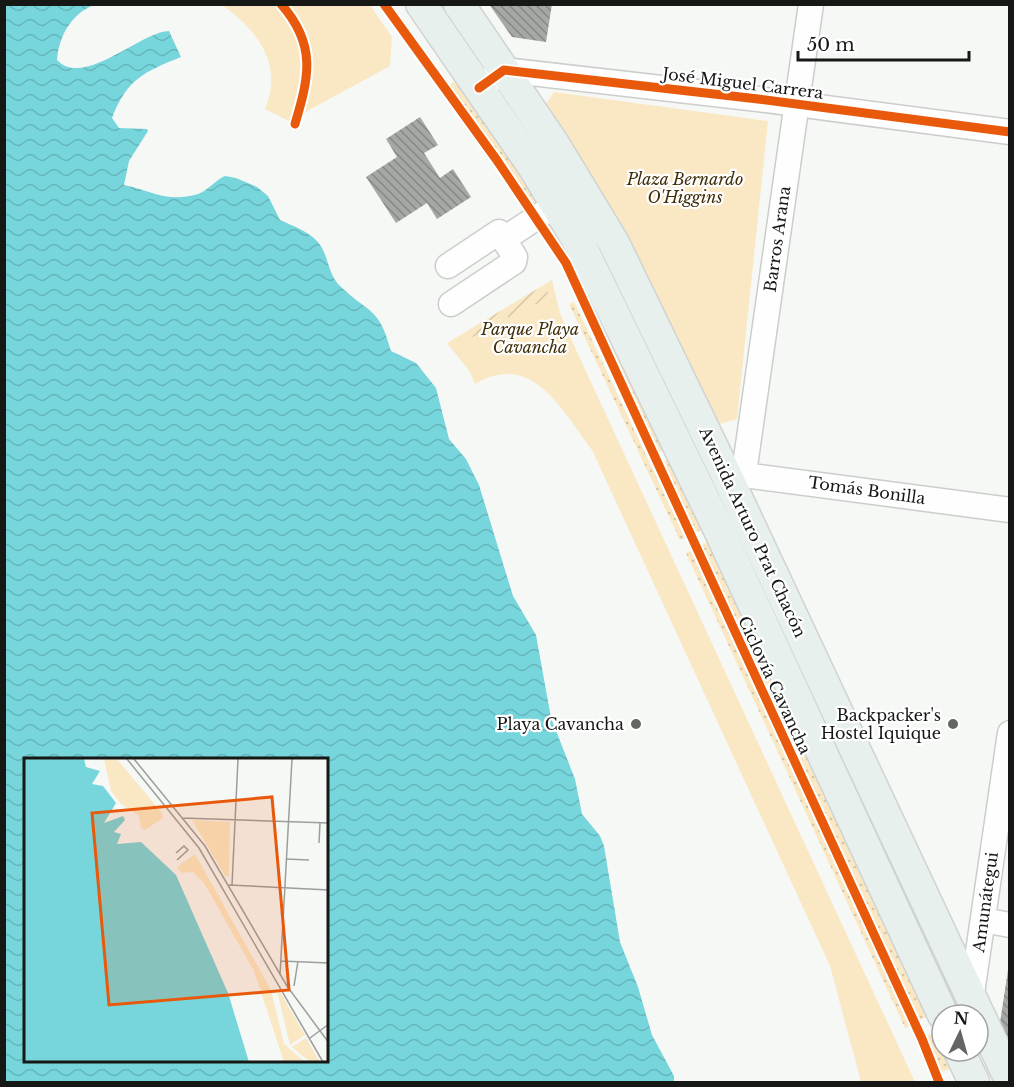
<svg xmlns="http://www.w3.org/2000/svg" width="1014" height="1087" viewBox="0 0 1014 1087" font-family="'Libre Baskerville',serif">
  <style>
    .grass { fill: url(#grass-dots) }
    .park { fill: #fae8c5 }
    .garden { fill: url(#garden-furrows) }
    .water { fill: url(#water-waves); fill-rule: evenodd }
    .building { fill: url(#building-back-hatch) }
    .lines { fill: none; stroke-linecap: round; stroke-linejoin: round }
    .minor-casing { stroke: #cbcecb; stroke-width: 27 }
    .major-casing { stroke: #d1d3d1; stroke-width: 33 }
    .minor { stroke: #fefefe; stroke-width: 24 }
    .major { stroke: #e8f0ed; stroke-width: 30 }
    .cycleway-casing { stroke: #fff; stroke-width: 13 }
    .cycleway { stroke: #e8590c; stroke-width: 9 }
    .poi-dot { fill: #646664; stroke: #fff; stroke-width: 2 }
    .labels { text-anchor: middle; dominant-baseline: central; stroke-width: 4.5; stroke-linejoin: round; paint-order: stroke }
    .street-label { font-size: 16px; fill: #161816; stroke: #fff }
    .park-label { font-size: 16px; font-style: italic; fill: #402e09; stroke: #fff }
    .poi-label { font-size: 16px; fill: #161816; stroke: #fff; text-anchor: end }
    .inset-road { fill: none; stroke: #9c9e9c; stroke-width: 1.5 }
    .view { fill: #e8590c; fill-opacity: 0.15; stroke: #e8590c; stroke-width: 3 }
    .inset-edge { fill: none; stroke: #161816; stroke-width: 3 }
  </style>
  <defs>
    <pattern id="grass-dots" width="8" height="8" patternUnits="userSpaceOnUse" patternTransform="scale(1.5)"><rect width="8" height="8" fill="#fae8c5"/><path d="M2 2h.1M6 6h.1" fill="none" stroke="#d6c6a8" stroke-width="1.8" stroke-linecap="round"/></pattern>
    <pattern id="garden-furrows" width="10" height="10" patternUnits="userSpaceOnUse" patternTransform="scale(1.5)"><rect width="10" height="10" fill="#fae8c5"/><path d="M-1 1l2-2M0 10L10 0M9 11l2-2" fill="none" stroke="#d6c6a8"/></pattern>
    <pattern id="water-waves" width="16" height="10" patternUnits="userSpaceOnUse" patternTransform="scale(1.5)"><rect width="16" height="10" fill="#77d5dc"/><path d="M0 5q4-4 8 0t8 0" fill="none" stroke="#66b6bc"/></pattern>
    <pattern id="building-back-hatch" width="6" height="6" patternUnits="userSpaceOnUse" patternTransform="scale(1.5)"><rect width="6" height="6" fill="#a6a8a5"/><path d="M-1 5l2 2M0 0l6 6M5-1l2 2" fill="none" stroke="#868885"/></pattern>
  </defs>
  <rect width="100%" height="100%" fill="#f5f8f5"/>
  <!-- grass -->
  <path class="grass" d="M457,80L542,204L534,208L446,87Z
    M554,223L667,450L655,453L588,304L546,227Z
    M574,302L685,538L680,540L569,304Z
    M670,457L704,529L693,533L660,464Z
    M739,530L957,1003L951,1006L733,533Z
    M710,541L929,1016L919,1020L699,546Z
    M691,551L910,1026L905,1028L686,553Z
    M936,1032L942,1051H944L952,1068L941,1072L927,1036Z"/>
  <!-- park -->
  <path class="park" d="M222,5H370L392,37L390,66L289,121L265,109C284,64 257,30 222,5Z
    M554,92L768,121L737,419L719,424L623,231L546,104Z
    M552,280L560,313L572,341L915,1082H861L830,966L592,450C562,411 533,350 475,384L470,372L447,343Z"/>
  <!-- garden -->
  <path class="garden" d="M552,280L544,303L521,306L511,321L507,316L471,338L467,331Z"/>
  <!-- water -->
  <path class="water" d="M5,4L94,5C71,14 59,36 57,60C83,89 142,31 169,31L181,57C144,72 127,79 112,118L119,128L147,129L148,131L129,161L124,185C152,191 167,203 198,194C209,190 215,180 225,176L236,178L257,187L268,196L280,220C295,227 314,233 322,248C329,261 329,275 340,286C369,314 379,306 391,351L416,363L436,388L449,439L466,459L479,485L513,596L536,635L551,718L575,779L582,814L600,836L604,846L620,942L638,987L652,1035L674,1076V1082H5ZM26,760H327V1062H26Z"/>
  <!-- building -->
  <path class="building" d="M489,4H552L546,42L512,37Z
    M420,117L438,145L424,153L440,178L453,169L471,197L437,219L427,203L396,223L366,177L397,157L386,139Z
    M1008,970H1010V1053L998,1036Z"/>
  <g class="lines">
    <defs>
      <path id="minor" d="M479,88L504,70L758,99L1010,132
        M504,239L557,204
        M448,266L499,232L515,257L514,262L451,304
        M729,473L1010,510
        M744,473L811,4
        M983,920L1010,925
        M971,1000L1010,733"/>
      <path id="major" d="M421,4L534,168L582,248L719,530L943,1015
        M459,4L554,144L614,243L725,472L1010,1080
        M959,1051L974,1082"/>
    </defs>
    <!-- minor casing -->
    <use href="#minor" class="minor-casing"/>
    <!-- major casing -->
    <use href="#major" class="major-casing"/>
    <!-- minor -->
    <use href="#minor" class="minor"/>
    <!-- major -->
    <use href="#major" class="major"/>
    <defs>
      <path id="cycleway" d="M281,4C317,45 309,77 295,124
        M384,4L496,159L566,263L922,1039L939,1082
        M479,88L504,70L758,99L1010,132"/>
    </defs>
    <!-- cycleway casing -->
    <use href="#cycleway" class="cycleway-casing"/>
    <!-- cycleway -->
    <use href="#cycleway" class="cycleway"/>
  </g>
  <!-- markers -->
  <g class="poi-dot">
    <circle cx="636" cy="724" r="6"/>
    <circle cx="953" cy="724" r="6"/>
  </g>
  <g class="labels">
    <!-- street labels -->
    <g class="street-label">
      <text transform="translate(743 83) rotate(7)">José Miguel Carrera</text>
      <text transform="translate(777 239) rotate(-82)">Barros Arana</text>
      <text transform="translate(867 490) rotate(8)">Tomás Bonilla</text>
      <text transform="translate(753 532) rotate(65)">Avenida Arturo Prat Chacón</text>
      <text transform="translate(775 685) rotate(65)">Ciclovía Cavancha</text>
      <text transform="translate(985 902) rotate(-82)">Amunátegui</text>
    </g>
    <!-- park labels -->
    <g class="park-label">
      <text x="685" y="179">Plaza Bernardo<tspan x="685" dy="18">O'Higgins</tspan></text>
      <text x="530" y="329">Parque Playa<tspan x="530" dy="18">Cavancha</tspan></text>
    </g>
    <!-- poi labels -->
    <g class="poi-label">
      <text x="941" y="715">Backpacker's<tspan x="941" dy="18">Hostel Iquique</tspan></text>
      <text x="624" y="724">Playa Cavancha</text>
    </g>
  </g>
  <!-- overview -->
  <g transform="translate(24 758)">
    <rect width="304" height="304" fill="#f5f8f5"/>
    <path d="M255,232L281,277L266,287L253,233ZM282,280L296,304H286L268,289Z" fill="#fae8c5"/>
    <path d="M80,1H93L138,55L139,60L121,72L117,70L115,58L97,46L87,33ZM168,62L206,64L205,118L202,119ZM171,96L247,232L260,286L281,304H260L230,213L180,125L169,114L158,115L153,109Z" fill="#fae8c5"/>
    <path d="M0,1H60L62,9L76,13L68,26L79,28L92,45L80,65L99,58L101,62L90,74L97,76L93,86L117,84L152,117L204,235L225,304H0Z" fill="#77d5dc"/>
    <path class="inset-road" d="M103,1L175,90L299,304M110,1L181,88L263,228L305,285M158,60L305,65M295,85L296,65M152,95L160,88L164,92L153,102M262,101L285,102M205,127L305,132M208,127L214,1M257,203L305,205M256,217L268,1M270,228L274,203M286,280L305,266"/>
    <path class="view" d="M248,39L265,232L85,247L68,55Z"/>
    <rect width="304" height="304" class="inset-edge"/>
  </g>
  <!-- border -->
  <rect width="1014" height="1087" fill="none" stroke="#161816" stroke-width="12"/>
  <!-- north arrow -->
  <g transform="translate(960 1033) rotate(5)"><circle r="28" fill="#ffffff" stroke="#a2a3a2" stroke-width="1.5"/>
  <path d="M0-4.5L10 22L0 15L-10 22Z" fill="#646664"/>
  <text y="-9" font-size="16" font-weight="bold" text-anchor="middle" fill="#161816">N</text>
  </g>
  <!-- scale -->
  <path d="M798 51v9h171v-9" fill="none" stroke="#161816" stroke-width="3"/>
  <text x="807" y="51" font-size="18" fill="#161816" stroke="#ffffff" stroke-width="4.5" paint-order="stroke">50 m</text>
</svg>
